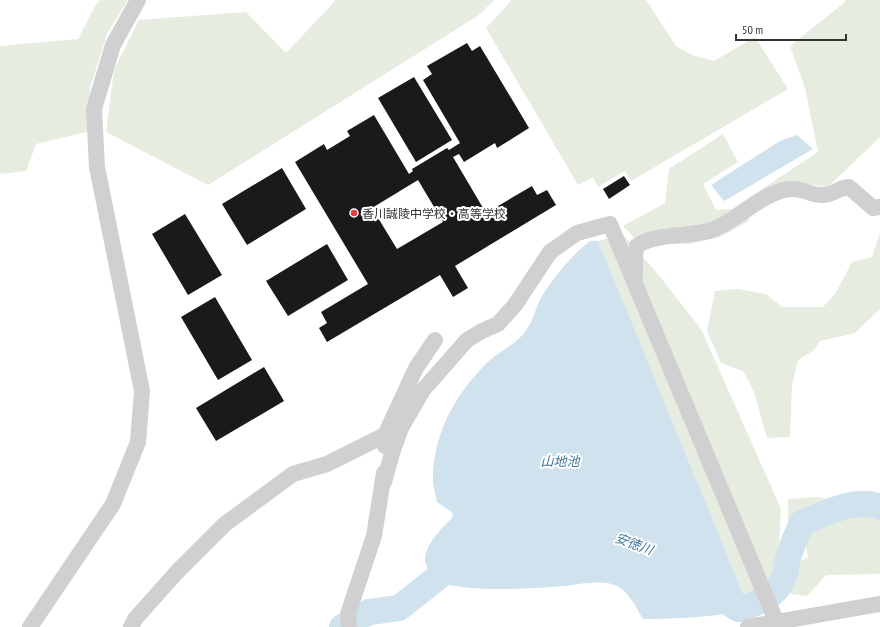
<svg xmlns="http://www.w3.org/2000/svg" width="880" height="627" viewBox="0 0 880 627" font-family="'PT Sans Narrow','Noto Sans JP',sans-serif">
  <style>
    .green { fill: #e6ecdf }
    .water { fill: #cfe2ee }
    .lines { fill: none; stroke-linecap: round; stroke-linejoin: round }
    .river { stroke: #cfe2ee; stroke-width: 26 }
    .building { fill: #1a1a1a; fill-rule: evenodd }
    .minor { stroke: #d0d0d0; stroke-width: 16 }
    .poi-dot { fill: #e63946; stroke: #fff; stroke-width: 1.5 }
    .labels { text-anchor: middle; dominant-baseline: central; stroke-width: 4; stroke-linejoin: round; paint-order: stroke }
    .poi-label { font-size: 12px; fill: #333; stroke: #fff; text-anchor: start }
    .water-label { font-size: 13px; font-style: italic; fill: #3f7597; stroke: #fff }
  </style>
  <rect width="100%" height="100%" fill="#fff"/>
  <!-- green -->
  <path class="green" d="M100,0H128L107,34L90,88L87,132L36,144L26,171L0,174V46L78,39L95,6Z
    M336,0H494L479,15L208,185L106,132L114,70L139,20L246,12L286,53Z
    M512,0H646L676,46L692,55L714,61L755,37L788,89L631,181L625,171L598,187L593,177L578,185L486,28Z
    M845,0H880V137L878,139L828,187L808,184L748,203L749,221L720,237L690,244H667L635,239L623,226L665,203L669,169L723,134L738,162L703,184L716,210L732,209L818,152L805,88L790,46L844,3Z
    M880,233V309L855,333L820,341L813,351L798,360L792,385L790,437L767,438L754,392L743,371L721,363L707,331L715,291L738,289L766,294L782,307H823L835,294L852,262L872,257Z
    M623,235L657,273L701,329L781,509L776,598L743,611L598,241Z
    M817,497L863,505L880,517V574L826,575L807,596L783,593L793,567L808,557L805,542L788,535V499Z"/>
  <!-- water -->
  <path class="water" d="M797,135L813,149L724,201L711,185L780,141Z
    M590,241H598L745,599L743,611C710,617 677,619 643,619C636,607 629,592 617,586C604,579 579,584 565,586C540,588 458,594 438,580C435,578 433,574 430,571C414,555 441,529 452,518L453,513L437,502C436,495 433,487 433,481C432,434 457,391 490,360C503,349 517,344 527,329C534,319 536,306 542,296C552,279 575,252 590,241Z"/>
  <g class="lines">
    <!-- river -->
    <path class="river" d="M714,592L738,609C756,605 778,595 784,576C787,568 787,559 790,552C793,542 798,533 802,523C826,513 855,497 880,507
      M342,627L369,612L399,608L465,556"/>
  </g>
  <!-- building -->
  <path class="building" d="M467,43L472,51L480,46L529,128L497,148L495,143L464,162L459,154L453,157L486,213L532,186L537,195L547,190L556,205L455,266L468,288L453,297L440,275L327,342L319,328L327,323L321,312L368,284L295,162L324,144L327,150L350,136L347,131L374,115L409,174L413,171L412,169L447,148L449,150L460,143L423,80L432,74L427,66ZM418,180L443,222L397,249L372,208Z
    M414,77L452,140L416,162L378,98Z
    M282,168L306,209L247,245L222,204Z
    M624,176L630,185L609,199L603,189Z
    M185,214L222,275L188,295L152,234Z
    M327,244L348,280L288,316L266,281Z
    M215,297L252,360L218,380L181,317Z
    M264,367L284,401L216,441L196,408Z"/>
  <g class="lines">
    <!-- minor -->
    <path class="minor" d="M635,277V255L637,246C655,233 689,237 712,230C737,221 757,197 784,190C802,186 810,196 823,195C833,195 840,187 849,187L873,208L880,207
      M385,446V435L416,368L435,340
      M384,482L393,450L401,428L423,390L467,340L482,331L498,324L515,305L550,252L577,233L610,224L777,623
      M30,627L113,504L138,442L142,391L97,167L94,109L113,45L138,0
      M131,627L135,619L176,573L225,524L293,474L327,464L385,435
      M349,627L348,614L374,536L384,473
      M748,627L880,604"/>
  </g>
  <!-- markers -->
  <circle class="poi-dot" cx="354" cy="213" r="4"/>
  <g class="labels">
    <!-- poi labels -->
    <g class="poi-label">
      <text x="362" y="213">香川誠陵中学校・高等学校</text>
    </g>
    <!-- water labels -->
    <g class="water-label">
      <text x="560" y="461">山地池</text>
      <text transform="translate(634 544) rotate(20)">安徳川</text>
    </g>
  </g>
  <!-- scale -->
  <path d="M736 34v6h110v-6" fill="none" stroke="#333333" stroke-width="2"/>
  <text x="742" y="34" font-size="12" fill="#333333" stroke="#ffffff" stroke-width="3" paint-order="stroke">50 m</text>
</svg>
